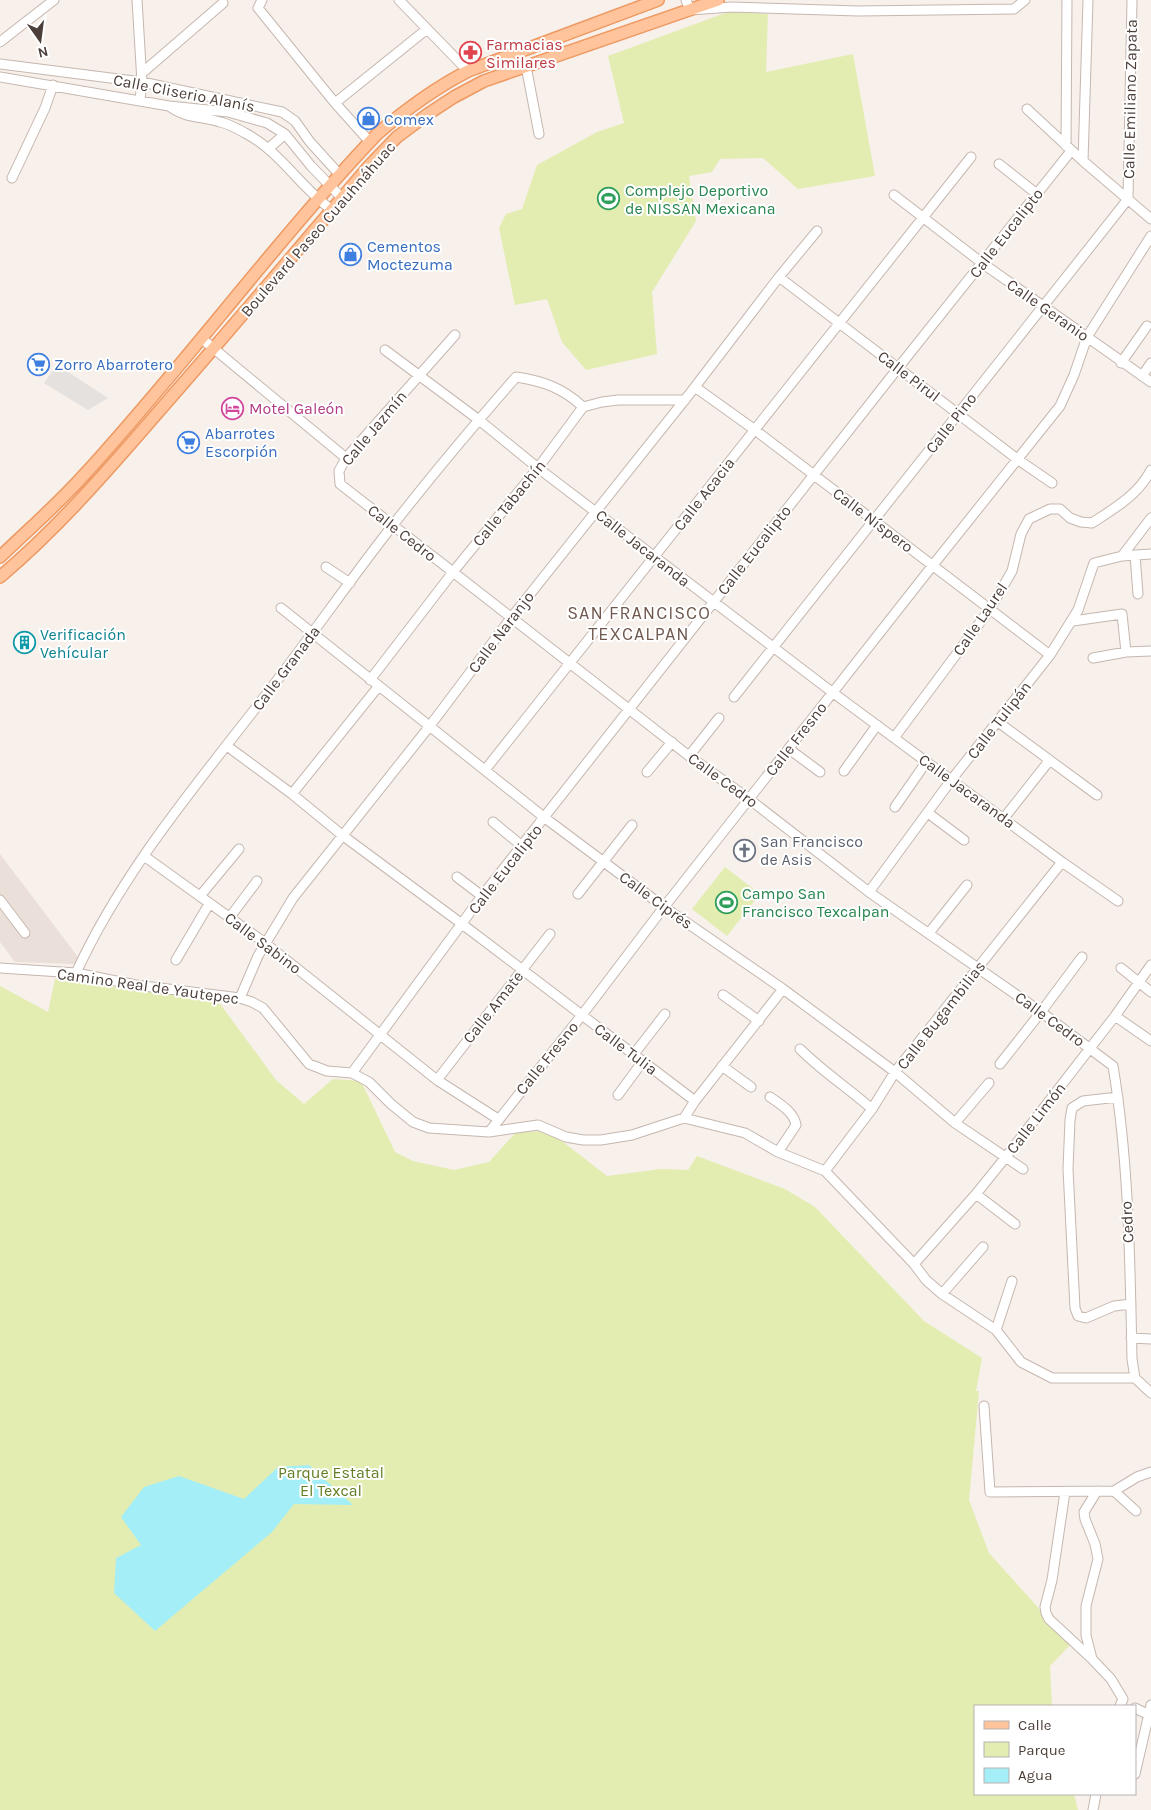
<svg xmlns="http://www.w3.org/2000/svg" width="1151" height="1810" viewBox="0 0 1151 1810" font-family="Karla,sans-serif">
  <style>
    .residential { fill: #ebe0d9 }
    .green { fill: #e4edb1 }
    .parking { fill: #e5e1df }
    .water { fill: #a4eef7 }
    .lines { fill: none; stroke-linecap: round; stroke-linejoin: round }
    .minor-casing { stroke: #c6b7af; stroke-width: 11 }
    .major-casing { stroke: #ee9962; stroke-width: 14 }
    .minor { stroke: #fff; stroke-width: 9 }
    .major { stroke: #ffc49c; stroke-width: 11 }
    .labels { text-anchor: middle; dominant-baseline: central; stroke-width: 4; stroke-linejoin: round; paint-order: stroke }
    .health-label { font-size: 16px; fill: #be3a42; stroke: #fff; text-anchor: start }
    .street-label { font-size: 16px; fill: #4c3e38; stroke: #fff }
    .shop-label { font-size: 16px; fill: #366cbe; stroke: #fff; text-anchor: start }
    .leisure-label { font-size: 16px; fill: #27864d; stroke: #fff; text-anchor: start }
    .hotel-label { font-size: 16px; fill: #b23c85; stroke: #fff; text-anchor: start }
    .culture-label { font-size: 16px; fill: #0d838f; stroke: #fff; text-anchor: start }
    .worship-label { font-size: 16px; fill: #5b616d; stroke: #fff; text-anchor: start }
    .park-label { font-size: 16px; fill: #627e24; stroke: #fff }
    .neighbourhood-label { font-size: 18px; letter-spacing: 1px; fill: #70584e; stroke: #fff }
  </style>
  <rect width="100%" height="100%" fill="#f7f0eb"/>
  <!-- residential -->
  <path class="residential" d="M0,854L78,957L74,964L15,962L0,942Z"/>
  <!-- green -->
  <path class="green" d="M728,12L768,14L766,72L853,54L875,176L798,189L763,158L720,159L712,172L689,176L696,221L652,292L657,354L586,370L562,342L547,299L515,305L499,228L506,214L522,209L537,165L597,132L624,123L608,56Z
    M725,867L760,894L727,936L692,909Z
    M55,979L218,1001L276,1080L304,1104L333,1079L361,1081L395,1152L413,1161L454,1170L489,1162L516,1132L549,1131L607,1176L661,1169L688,1170L697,1156L785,1189L815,1207L924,1321L982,1358L976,1391H979L969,1500L989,1553L1071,1644L1050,1666L1052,1706H975V1794H1074L1078,1810H0V986L48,1012Z"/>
  <!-- parking -->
  <path class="parking" d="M57,365L108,398L88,410L44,383Z"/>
  <!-- water -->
  <path class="water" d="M309,1465L353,1505L294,1504L272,1532L155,1631L114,1593L116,1558L141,1545L121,1517L144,1487L179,1476L244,1499L278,1467Z"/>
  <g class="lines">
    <defs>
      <path id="minor" d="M137,0L142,82L140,100
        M262,0L258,8L335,103L370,142
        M399,0L468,71
        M686,0L690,10L732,7L858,11L1014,9L1025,0
        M0,42L54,0
        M0,64L142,82L282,112L295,121L310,142L340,175
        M526,66L539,134
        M142,73L223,3
        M0,77L169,106L228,112L267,123L285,134L311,166L342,198
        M335,103L427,29
        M169,106C186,119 202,116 220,122C229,124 238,129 245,133C280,151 300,187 332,210
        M1027,109L1083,161L1151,219
        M1066,146L1067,0
        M269,148L285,134
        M1083,161L1088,0
        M999,164L1037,194
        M12,178L45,108L53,85
        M894,195L982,263L1151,382
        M779,277L1017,459L1052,483
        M455,335L346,458L339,471L340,484L689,756L749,799L869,892L1041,1012L1113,1066C1129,1162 1130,1261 1132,1359L1135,1378
        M201,338L346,458
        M385,350L479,420L538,468L832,692L1062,862L1118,901
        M1121,363L1147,326
        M1142,376L1151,363
        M695,387L755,430L1050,655
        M1135,555L1138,594
        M1122,556L1151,518
        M326,567L350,583
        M281,608L545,818L664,907L783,989L895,1072L955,1123L1023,1169
        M1073,621L1122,614L1126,652
        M1093,658L1126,652L1151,651
        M370,680L453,572L538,468L583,407L602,402L618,400H685
        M734,697L1128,199L1132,0
        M998,722L1097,795
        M894,738L990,609L1012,571L1021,534L1029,519L1050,509H1060L1070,518L1081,522L1092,523C1115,508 1138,495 1151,470
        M227,746L292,794L342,835L462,924L695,1101
        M789,749L820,772
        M689,756L719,718
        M485,770L971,157
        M844,771L877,725
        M647,772L672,742
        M292,794L378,687
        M895,807L927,761
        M928,813L964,840
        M1004,818L1049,761
        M493,822L522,846
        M144,856L265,943L437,1080L498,1119
        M457,877L482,896
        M869,892L952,779L1050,655L1078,610L1094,563L1122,556L1151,554
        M578,894L632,825
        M200,896L239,849
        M0,900L25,933
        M230,917L257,881
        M929,933L967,885
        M176,960L209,904
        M0,968L76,973L136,985L240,998L252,1002L263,1008L309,1064L327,1071L352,1073L369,1082L391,1104L413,1122L429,1128L489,1132L538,1125L566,1137L583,1140H601L632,1135L684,1118L745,1133L778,1152L825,1171L914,1264L926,1280L942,1294L996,1330L1021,1362L1052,1378H1135L1151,1393
        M1121,968L1151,992
        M76,973C125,866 204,776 275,683C315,631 352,577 393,525C432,475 474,425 516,377C543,381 563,388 583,407
        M723,995L759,1021
        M240,998L258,956L293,898L429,727L511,618L691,392L779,277L817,231
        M1115,1016L1151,1041
        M800,1049C822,1071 848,1088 872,1109
        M634,1054L665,1014
        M1000,1064L1041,1012L1082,957
        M722,1066L751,1087
        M352,1073L482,896L898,368L1071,151
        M437,1080L550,934
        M618,1095L643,1061
        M770,1097C780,1104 794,1112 796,1125L778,1152
        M1118,1097L1083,1101L1072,1108L1070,1120L1068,1169L1075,1308L1078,1316L1086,1318L1114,1306L1131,1304
        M684,1118L695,1101L783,989
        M955,1123L989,1083
        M489,1132L582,1015L664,907L933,565L1060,406L1074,375L1087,337L1151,236
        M825,1171L872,1109L895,1072L1062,862
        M976,1194L1015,1224
        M914,1264L976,1194L1005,1158L1115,1016L1151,965
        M942,1294L983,1247
        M996,1330L1012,1281
        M1131,1338L1151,1339
        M984,1406L990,1492L1114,1491L1137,1477L1151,1472
        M1097,1491L1084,1512L1085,1519L1095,1544L1098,1559L1086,1606V1635L1092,1659L1111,1679L1123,1699L1120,1706
        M1114,1491L1136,1511
        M1065,1492L1052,1580L1045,1607L1046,1613L1049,1619L1091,1658
        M1135,1708L1151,1716
        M1135,1774L1151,1705
        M1093,1810L1096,1794"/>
      <path id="major" d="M0,557C28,530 58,504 84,475C185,365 274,243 377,134C405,110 435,88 468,71L658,0
        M0,577C59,527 109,469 160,410C231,329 300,247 370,165L397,137L428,114L454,97L484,81L718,0"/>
    </defs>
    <!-- minor casing -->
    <use href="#minor" class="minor-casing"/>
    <!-- major casing -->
    <use href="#major" class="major-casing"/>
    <!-- minor -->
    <use href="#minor" class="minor"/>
    <!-- major -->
    <use href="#major" class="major"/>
  </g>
  <!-- icons -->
  <defs>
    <symbol id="pharmacy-ring" viewBox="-11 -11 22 22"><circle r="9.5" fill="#fff" stroke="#e0444e" stroke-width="1.5"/><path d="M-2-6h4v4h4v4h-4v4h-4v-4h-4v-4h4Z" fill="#e0444e"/></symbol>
    <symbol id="shop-ring" viewBox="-11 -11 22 22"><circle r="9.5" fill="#fff" stroke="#3f7fe0" stroke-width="1.5"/><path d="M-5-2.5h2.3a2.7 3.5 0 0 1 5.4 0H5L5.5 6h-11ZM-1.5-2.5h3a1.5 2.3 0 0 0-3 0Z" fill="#3f7fe0"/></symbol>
    <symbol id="stadium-ring" viewBox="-11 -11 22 22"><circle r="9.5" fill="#fff" stroke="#2e9e5b" stroke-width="1.5"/><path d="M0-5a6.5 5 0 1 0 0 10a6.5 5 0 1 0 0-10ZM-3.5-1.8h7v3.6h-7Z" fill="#2e9e5b"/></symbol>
    <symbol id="supermarket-ring" viewBox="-11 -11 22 22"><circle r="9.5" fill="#fff" stroke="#3f7fe0" stroke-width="1.5"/><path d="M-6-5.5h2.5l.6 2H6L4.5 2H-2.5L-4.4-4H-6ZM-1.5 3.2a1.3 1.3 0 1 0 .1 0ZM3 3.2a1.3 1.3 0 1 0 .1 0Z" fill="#3f7fe0"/></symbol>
    <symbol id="hotel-ring" viewBox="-11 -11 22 22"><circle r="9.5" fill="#fff" stroke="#d1479c" stroke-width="1.5"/><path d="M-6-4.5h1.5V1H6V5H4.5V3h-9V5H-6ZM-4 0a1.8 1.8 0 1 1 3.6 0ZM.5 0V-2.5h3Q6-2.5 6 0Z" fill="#d1479c"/></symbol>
    <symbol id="building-ring" viewBox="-11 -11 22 22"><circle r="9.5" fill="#fff" stroke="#0f9aa8" stroke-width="1.5"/><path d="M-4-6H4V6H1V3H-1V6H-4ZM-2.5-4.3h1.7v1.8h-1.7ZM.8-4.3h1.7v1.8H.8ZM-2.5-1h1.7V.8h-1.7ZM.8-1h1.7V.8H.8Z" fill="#0f9aa8"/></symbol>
    <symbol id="church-ring" viewBox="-11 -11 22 22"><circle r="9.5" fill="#fff" stroke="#6b7280" stroke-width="1.5"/><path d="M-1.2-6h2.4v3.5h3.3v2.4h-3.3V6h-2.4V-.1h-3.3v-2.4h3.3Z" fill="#6b7280"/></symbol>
  </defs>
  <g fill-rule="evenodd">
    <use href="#pharmacy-ring" x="458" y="40" width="25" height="25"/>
    <use href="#shop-ring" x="356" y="106" width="25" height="25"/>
    <use href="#stadium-ring" x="596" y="186" width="25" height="25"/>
    <use href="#shop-ring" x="338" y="242" width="25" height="25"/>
    <use href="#supermarket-ring" x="26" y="352" width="25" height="25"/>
    <use href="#hotel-ring" x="220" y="396" width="25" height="25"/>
    <use href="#supermarket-ring" x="176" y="430" width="25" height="25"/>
    <use href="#building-ring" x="12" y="630" width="25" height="25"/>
    <use href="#church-ring" x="732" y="838" width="25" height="25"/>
    <use href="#stadium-ring" x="714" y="890" width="25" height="25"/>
  </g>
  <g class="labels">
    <!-- health labels -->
    <g class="health-label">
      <text x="486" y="44">Farmacias<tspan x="486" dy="18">Similares</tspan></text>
    </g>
    <!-- street labels -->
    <g class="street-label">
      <text transform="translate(184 93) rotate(11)">Calle Cliserio Alanís</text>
      <text transform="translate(1130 99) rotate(-89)">Calle Emiliano Zapata</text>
      <text transform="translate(318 229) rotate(-49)">Boulevard Paseo Cuauhnáhuac</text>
      <text transform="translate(1006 233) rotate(-52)">Calle Eucalipto</text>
      <text transform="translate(1048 310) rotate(35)">Calle Geranio</text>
      <text transform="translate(909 376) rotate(37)">Calle Pirul</text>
      <text transform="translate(951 423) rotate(-52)">Calle Pino</text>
      <text transform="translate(374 428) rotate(-50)">Calle Jazmín</text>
      <text transform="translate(704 494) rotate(-52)">Calle Acacia</text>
      <text transform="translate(509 503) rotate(-51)">Calle Tabachín</text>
      <text transform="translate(873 520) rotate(37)">Calle Níspero</text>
      <text transform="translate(402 533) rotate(38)">Calle Cedro</text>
      <text transform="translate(643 548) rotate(38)">Calle Jacaranda</text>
      <text transform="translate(754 550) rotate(-52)">Calle Eucalipto</text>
      <text transform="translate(980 619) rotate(-56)">Calle Laurel</text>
      <text transform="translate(501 632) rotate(-53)">Calle Naranjo</text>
      <text transform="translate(286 668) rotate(-53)">Calle Granada</text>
      <text transform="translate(999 720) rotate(-52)">Calle Tulipán</text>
      <text transform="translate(796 739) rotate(-52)">Calle Fresno</text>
      <text transform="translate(723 780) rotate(36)">Calle Cedro</text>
      <text transform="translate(967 791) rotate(36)">Calle Jacaranda</text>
      <text transform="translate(505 869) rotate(-52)">Calle Eucalipto</text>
      <text transform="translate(656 900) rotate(36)">Calle Ciprés</text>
      <text transform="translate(263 943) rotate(37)">Calle Sabino</text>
      <text transform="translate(148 986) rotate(8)">Camino Real de Yautepec</text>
      <text transform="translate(493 1007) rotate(-52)">Calle Amate</text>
      <text transform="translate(941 1015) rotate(-52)">Calle Bugambilias</text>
      <text transform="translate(1050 1019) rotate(36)">Calle Cedro</text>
      <text transform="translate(626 1049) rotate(37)">Calle Tulia</text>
      <text transform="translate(547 1058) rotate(-51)">Calle Fresno</text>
      <text transform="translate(1036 1118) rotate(-52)">Calle Limón</text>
      <text transform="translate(1127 1222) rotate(-93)">Cedro</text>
    </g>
    <!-- shop labels -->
    <g class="shop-label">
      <text x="384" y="119">Comex</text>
      <text x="367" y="246">Cementos<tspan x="367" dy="18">Moctezuma</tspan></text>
      <text x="54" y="364">Zorro Abarrotero</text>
      <text x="205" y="433">Abarrotes<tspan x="205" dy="18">Escorpión</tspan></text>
    </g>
    <!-- leisure labels -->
    <g class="leisure-label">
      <text x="625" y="190">Complejo Deportivo<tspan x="625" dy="18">de NISSAN Mexicana</tspan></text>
      <text x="742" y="893">Campo San<tspan x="742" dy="18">Francisco Texcalpan</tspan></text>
    </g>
    <!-- hotel labels -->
    <g class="hotel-label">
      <text x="249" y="408">Motel Galeón</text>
    </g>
    <!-- culture labels -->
    <g class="culture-label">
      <text x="40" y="634">Verificación<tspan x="40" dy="18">Vehícular</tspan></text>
    </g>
    <!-- worship labels -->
    <g class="worship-label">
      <text x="760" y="841">San Francisco<tspan x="760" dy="18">de Asis</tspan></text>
    </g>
    <!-- park labels -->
    <g class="park-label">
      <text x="331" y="1472">Parque Estatal<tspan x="331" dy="18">El Texcal</tspan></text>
    </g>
    <!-- neighbourhood labels -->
    <g class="neighbourhood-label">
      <text x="639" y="613">SAN FRANCISCO<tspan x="639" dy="21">TEXCALPAN</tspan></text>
    </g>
  </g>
  <!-- legend -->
  <rect x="974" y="1705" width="162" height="90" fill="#ffffff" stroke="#b7b2af"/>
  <rect x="984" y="1721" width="25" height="8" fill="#ffc49c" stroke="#b7b2af"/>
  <text x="1018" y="1730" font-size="15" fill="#4c3e38">Calle</text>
  <rect x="984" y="1742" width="25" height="15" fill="#e4edb1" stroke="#b7b2af"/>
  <text x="1018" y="1755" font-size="15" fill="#4c3e38">Parque</text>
  <rect x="984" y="1768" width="25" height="15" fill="#a4eef7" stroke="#b7b2af"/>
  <text x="1018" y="1780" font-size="15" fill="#4c3e38">Agua</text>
  <!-- north arrow -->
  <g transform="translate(40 40) rotate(166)" stroke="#ffffff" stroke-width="4" paint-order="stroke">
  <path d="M0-4L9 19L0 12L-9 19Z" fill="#4c3e38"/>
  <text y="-8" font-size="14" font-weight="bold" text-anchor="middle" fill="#4c3e38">N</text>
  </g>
</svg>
